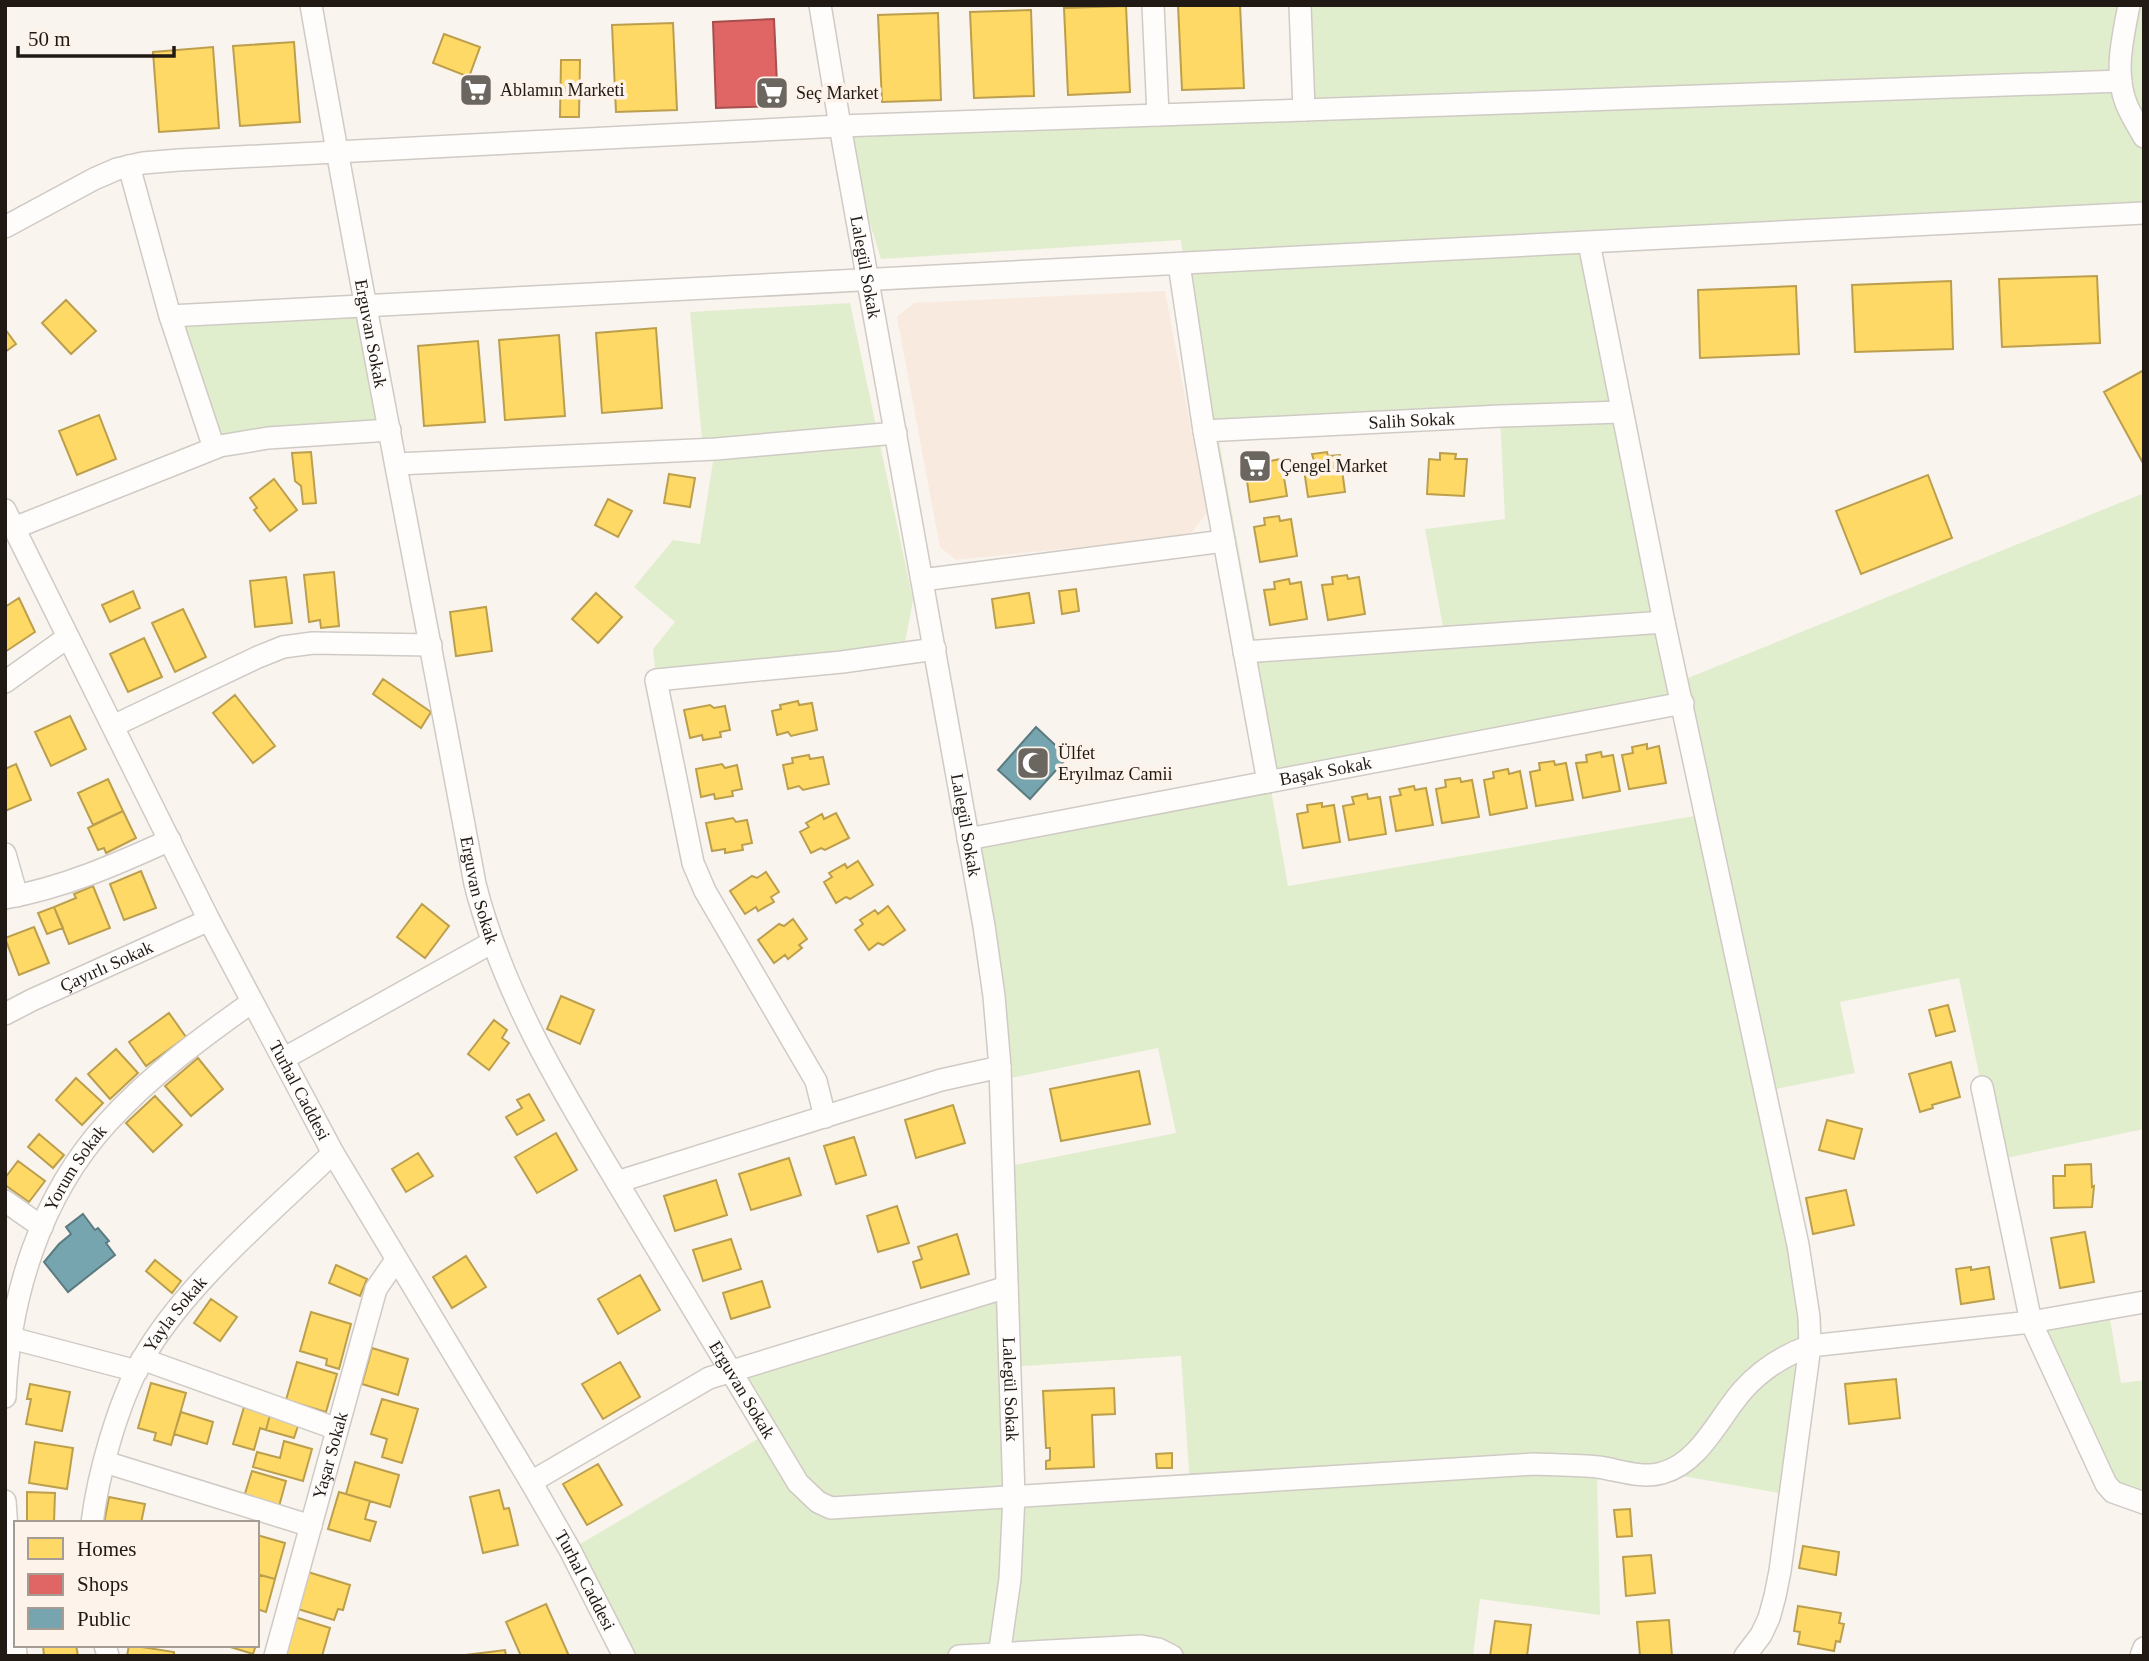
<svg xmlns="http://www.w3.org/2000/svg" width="2149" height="1661" viewBox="0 0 2149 1661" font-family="'Times New Roman',serif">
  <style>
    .built { fill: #f8eade }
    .green { fill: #e1eece; fill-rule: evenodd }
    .homes { fill: #ffd966; stroke: #bc9f4d; stroke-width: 2 }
    .shops { fill: #e06666; stroke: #a64f4d; stroke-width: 2 }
    .public { fill: #76a5af; stroke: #5c7b80; stroke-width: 2 }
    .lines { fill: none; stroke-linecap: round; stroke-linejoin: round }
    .minor-casing { stroke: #d0cac4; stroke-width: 24 }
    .minor { stroke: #fefdfc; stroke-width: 21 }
    .labels { text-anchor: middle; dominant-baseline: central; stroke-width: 7; stroke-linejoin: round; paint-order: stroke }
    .poi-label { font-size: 18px; fill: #201914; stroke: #fef3ea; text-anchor: start }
    .street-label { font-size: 18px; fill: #201914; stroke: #fef3ea }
  </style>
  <rect width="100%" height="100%" fill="#faf4ee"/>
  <!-- built -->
  <path class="built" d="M1165,291L1207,513L1189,536L956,560L940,547L897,317L914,303Z"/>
  <!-- green -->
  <path class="green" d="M1300,5H2144V213L1589,243L1678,682L2144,493V1129L1997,1160L1959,978L1840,1002L1855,1073L1766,1091L1804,1279L1790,1495L1665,1473L1597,1467L1600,1615L1480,1599L1473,1656H624L570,1550L768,1433L731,1371L1007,1287L1004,1167L1176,1133L1158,1048L1001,1080L968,839L1249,797L1268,781L1204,431L1181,240L881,259L840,126L1304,110ZM1500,416L1505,519L1425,529L1443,627L1256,645L1217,430ZM1683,703L1706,814L1288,886L1271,790ZM1181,1356L1190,1485L1014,1496L1010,1367Z
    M850,303L913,600L905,643L656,680L653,649L675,622L634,587L673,540L700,544L715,449H703L690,312Z
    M366,306L390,430L214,448L170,316Z
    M2108,1308L2121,1383L2144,1380V1503L2113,1492L2031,1322Z"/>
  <!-- homes -->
  <path class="homes" d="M1178,5H1240L1244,88L1182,90Z
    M1126,6L1130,92L1068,95L1064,8Z
    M1031,10L1034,96L974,98L970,12Z
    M938,13L941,100L882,102L878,15Z
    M673,23L677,110L616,112L612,25Z
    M444,34L480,47L469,77L433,63Z
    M294,42L300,122L240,126L233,46Z
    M213,47L219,128L159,132L153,52Z
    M561,60H580L579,117H560Z
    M2097,276L2100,343L2002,347L1999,279Z
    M1951,281L1953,349L1855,352L1852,285Z
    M1796,286L1799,354L1700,358L1698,290Z
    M66,300L96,331L71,354L42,323Z
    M656,328L662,408L602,413L596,333Z
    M5,329L16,344L5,352Z
    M559,335L565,416L505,420L499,340Z
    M478,341L485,422L424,426L418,346Z
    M2144,370V462L2143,463L2104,392Z
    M99,415L116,459L77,475L59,431Z
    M311,452L316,503L303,504L301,486L295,481L292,453Z
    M1327,452L1328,456L1340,455L1345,492L1308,497L1303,463L1314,461L1312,454Z
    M1440,453L1456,454L1455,459H1467L1464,496L1427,494L1429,459L1440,460Z
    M1269,457L1270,461L1281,459L1287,496L1250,502L1245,467L1255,466V459Z
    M669,474L695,478L690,507L664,503Z
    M1928,475L1952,538L1861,574L1836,511Z
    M274,479L297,510L270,531L254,510L257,508L250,498Z
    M608,499L632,511L618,537L595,525Z
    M1279,516L1280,521L1291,519L1297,556L1260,562L1254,527L1265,525L1264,518Z
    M334,572L339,626L321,628L320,620L309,622L304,575Z
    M1347,575L1348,579L1359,577L1365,614L1328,620L1322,585L1333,584L1332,577Z
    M286,577L292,623L255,627L250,581Z
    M1289,579L1290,584L1301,582L1307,619L1270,625L1264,590L1275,589L1274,582Z
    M1076,589L1079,611L1062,614L1059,591Z
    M133,591L140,608L110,622L102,605Z
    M596,593L622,617L598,643L572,619Z
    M1029,593L1034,623L996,628L992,599Z
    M19,598L35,632L5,652V607Z
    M486,607L492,651L456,656L450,612Z
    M183,609L206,657L175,672L152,623Z
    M144,638L162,677L128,692L110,654Z
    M383,679L431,712L421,728L373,694Z
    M235,695L275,746L253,763L213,713Z
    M798,701L799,705L812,703L817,730L791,736L788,732L777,735L772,711L781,709L780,705Z
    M710,705L714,708L725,706L730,730L720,732L721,737L703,740L702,735L690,738L684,710Z
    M70,716L86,749L51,766L35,732Z
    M1647,744V749L1659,746L1666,783L1629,789L1622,755L1633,753L1632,747Z
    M1601,752L1602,757L1613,755L1620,791L1583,798L1576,763L1587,762L1586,755Z
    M809,755L810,759L823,757L829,784L803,790L799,786L788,789L783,765L793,763L792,758Z
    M1554,761L1555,765L1566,763L1573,800L1536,806L1530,772L1540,770L1539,763Z
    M16,764L31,800L5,811V769Z
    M722,764L725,768L737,765L742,789L732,791L733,796L715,799L714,794L701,797L696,769Z
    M1508,769L1509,774L1520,771L1527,808L1490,815L1484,780L1494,778L1493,772Z
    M1460,778L1461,782L1472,780L1479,817L1442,823L1436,789L1446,787L1445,780Z
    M108,779L123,811L93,825L78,793Z
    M1414,786L1415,790L1426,788L1433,825L1396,831L1390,797L1401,795L1399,789Z
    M1367,794L1368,799L1380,797L1386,834L1349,840L1343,806L1354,804L1352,797Z
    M1322,803V807L1334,805L1340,842L1303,848L1297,814L1308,812L1307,805Z
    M123,811L136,838L106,853L104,848L98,850L88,828Z
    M836,813L849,838L825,850L821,848L811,853L800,832L809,827L806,823L822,814L824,819Z
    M733,818L736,822L747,820L752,843L742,845L743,850L725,853V849L712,851L706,823Z
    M858,861L873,885L850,899L846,897L836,903L824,882L832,877L829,873L845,864L847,868Z
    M141,871L156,908L124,920L110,884Z
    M766,872L779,892L771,897L774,902L758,911L756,907L745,914L730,891L752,876L757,878Z
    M93,886L110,928L69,944L54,907L76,898L74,894Z
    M422,904L449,926L425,958L397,937Z
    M888,906L905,930L883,945L878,943L869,950L855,930L863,924L860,920L875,910L878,914Z
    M54,907L63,928L47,934L38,913Z
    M793,919L807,939L799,945L802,948L788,959L785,955L774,963L758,940L779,924L784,926Z
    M34,927L49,963L19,975L5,938Z
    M561,996L594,1010L580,1044L547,1029Z
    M1948,1005L1955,1031L1936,1036L1929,1010Z
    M169,1013L186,1037L146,1066L129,1042Z
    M494,1020L507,1030L502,1038L509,1043L489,1070L468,1054Z
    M116,1049L138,1073L110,1099L88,1074Z
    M198,1058L223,1089L191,1116L165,1086Z
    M1951,1062L1960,1097L1932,1105L1933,1108L1920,1112L1909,1074Z
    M1139,1071L1150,1124L1061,1141L1050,1089Z
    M76,1078L103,1103L82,1125L56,1100Z
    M529,1094L544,1120L517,1135L506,1117L522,1108L517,1100Z
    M155,1096L182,1125L153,1152L126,1123Z
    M953,1105L965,1143L916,1158L905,1120Z
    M1827,1120L1862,1129L1854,1159L1819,1150Z
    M556,1133L577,1170L537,1193L515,1157Z
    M39,1134L64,1155L53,1168L28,1147Z
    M854,1137L866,1175L836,1184L824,1146Z
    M418,1153L433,1176L406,1192L392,1169Z
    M789,1158L801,1195L751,1210L739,1174Z
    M18,1161L45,1181L29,1202L5,1185V1178Z
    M2091,1164L2092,1187L2094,1186L2092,1207L2054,1208L2053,1176H2065V1165Z
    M716,1180L727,1215L675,1231L664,1196Z
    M1846,1190L1854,1225L1813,1234L1806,1198Z
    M897,1206L909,1243L878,1252L867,1216Z
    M2085,1232L2094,1282L2060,1288L2051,1238Z
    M957,1234L969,1274L921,1288L913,1262L922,1259L918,1247Z
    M731,1239L741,1269L703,1281L693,1250Z
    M466,1256L486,1287L452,1308L433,1277Z
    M155,1260L181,1281L172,1293L146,1271Z
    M336,1265L367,1279L360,1296L329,1283Z
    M1971,1267V1270L1989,1267L1994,1299L1961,1304L1956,1269Z
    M640,1275L660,1310L618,1334L598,1299Z
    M762,1281L770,1307L731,1319L723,1293Z
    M211,1299L237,1317L220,1341L194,1323Z
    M311,1312L351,1324L339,1369L326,1365L327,1359L300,1351Z
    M372,1348L408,1359L398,1395L362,1384Z
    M297,1362L337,1374L326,1412L286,1400Z
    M620,1362L640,1397L603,1419L582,1384Z
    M1896,1379L1900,1418L1849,1424L1845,1384Z
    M151,1383L186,1393L171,1445L154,1440L156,1433L138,1428Z
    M30,1384L70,1392L62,1431L26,1424L31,1399H27Z
    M1114,1388L1115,1414L1092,1415L1094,1467L1046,1469V1461L1050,1460V1448H1046L1043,1391Z
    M382,1399L418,1409L402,1463L382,1457L387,1439L371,1434Z
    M244,1407L270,1415L266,1430L260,1428L254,1450L233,1444Z
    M181,1412L213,1422L207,1444L174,1434Z
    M270,1415L299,1423L294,1438L266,1430Z
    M284,1441L312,1449L303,1481L253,1467L257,1452L280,1458Z
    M35,1442L73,1448L67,1489L29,1483Z
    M1172,1453V1468H1157L1156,1454Z
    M355,1462L399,1475L390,1507L346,1494Z
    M598,1464L622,1505L587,1525L563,1484Z
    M252,1471L286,1481L278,1510L243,1500Z
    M499,1490L504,1509L509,1508L518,1545L483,1553L470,1497Z
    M27,1492L55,1493L54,1523H27Z
    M339,1492L370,1501L365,1519L376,1522L370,1541L328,1529Z
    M109,1497L145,1504L141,1523H104Z
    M1630,1509L1632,1536L1617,1537L1614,1510Z
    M257,1535L285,1543L275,1579L257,1574Z
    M1803,1546L1839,1552L1836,1575L1799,1568Z
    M1651,1555L1655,1593L1626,1596L1623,1557Z
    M308,1572L350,1585L343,1610L338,1609L334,1620L298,1609Z
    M260,1575L275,1579L266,1612L257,1609V1585Z
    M546,1604L569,1656H521L506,1622Z
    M1798,1606L1841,1613L1839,1623L1844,1624L1840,1642L1836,1641L1834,1651L1798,1644L1800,1632L1794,1631Z
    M295,1617L330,1628L322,1656H284Z
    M1669,1620L1672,1656H1640L1637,1622Z
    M1495,1621L1531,1625L1527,1656H1490Z
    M43,1645H76L78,1656H44Z
    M129,1645L174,1652V1656H127Z
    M224,1645H256L253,1654Z
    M505,1650L506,1656H466V1655Z"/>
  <!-- shops -->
  <path class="shops" d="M774,19L778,106L716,108L713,22Z"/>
  <!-- public -->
  <path class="public" d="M1036,727L1068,757L1030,799L998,770Z
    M83,1214L95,1230L98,1228L109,1241L106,1243L115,1255L68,1292L44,1262L59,1244L71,1234L66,1227Z"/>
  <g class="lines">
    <defs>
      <g id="minor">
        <path id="s1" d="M311,5C362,299 421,591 475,884C504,998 566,1097 626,1197C683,1292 741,1387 798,1483L818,1502L831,1508L1534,1464C1555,1465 1577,1465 1598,1467C1619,1470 1642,1479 1662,1473C1700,1463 1719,1417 1743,1390C1761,1370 1784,1355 1810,1346L2031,1322L2144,1302"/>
        <path id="s2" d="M820,5L840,126L984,926L994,996L1000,1067L1014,1496L1010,1579L999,1656"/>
        <path d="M1153,5L1158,115"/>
        <path d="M2129,5C2123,37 2114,72 2126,103C2130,114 2138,126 2144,137"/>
        <path d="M1304,110L2121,81"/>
        <path d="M129,166L170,316L2144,213"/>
        <path d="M5,227L94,179L117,169L143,163L179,160L840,126L1304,110L1300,5"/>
        <path d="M1589,243L1664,622L1798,1245L1809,1317L1810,1346L1780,1571L1775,1596L1769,1618L1761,1635L1745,1656"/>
        <path d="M1179,264L1204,431L1268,782"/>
        <path d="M170,316L214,448"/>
        <path id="s3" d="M1204,431L1500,416L1621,412"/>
        <path d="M397,464L716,449L896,433"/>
        <path id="s4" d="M5,510L209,920L333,1153L531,1482L570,1550L624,1656"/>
        <path d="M14,528L220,446L268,438L390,430"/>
        <path d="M922,580L1224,541"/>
        <path d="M1244,652L1664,622"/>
        <path d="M5,682L68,637"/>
        <path d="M113,726L258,657L283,647L313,643L431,645"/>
        <path id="s5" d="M968,839L1683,703"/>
        <path d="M5,854L17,896"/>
        <path d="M5,898C63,888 117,864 170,840"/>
        <path id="s6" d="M5,1014L32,1000L209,920"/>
        <path d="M283,1059L491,943"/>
        <path d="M1982,1087L2031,1322L2106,1484L2113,1492L2144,1503"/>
        <path d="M825,1117L816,1081L705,891L693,863L656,680L842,662L935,649"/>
        <path d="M617,1182L941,1080L1000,1067"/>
        <path d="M5,1201L42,1227"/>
        <path d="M11,1338L137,1371"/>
        <path d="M142,1359L337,1429"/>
        <path id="s7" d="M5,1397C9,1298 40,1196 108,1122C151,1075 201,1038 252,1002"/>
        <path d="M105,1462L311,1526"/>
        <path d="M531,1482L709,1378L1007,1287"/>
        <path d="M5,1501L16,1656"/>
        <path id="s8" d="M92,1523C98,1474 118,1403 142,1360C185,1284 270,1214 333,1153"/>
        <path d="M105,1645L108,1656"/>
        <path id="s9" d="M275,1656L376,1289L396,1260"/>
        <path d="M959,1656L1141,1646L1158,1649L1172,1656"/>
        <path d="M2141,1656L2144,1648"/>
      </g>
    </defs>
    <!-- minor casing -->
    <use href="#minor" class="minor-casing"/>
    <!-- minor -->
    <use href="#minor" class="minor"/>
  </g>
  <!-- icons -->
  <defs>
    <symbol id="supermarket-square" viewBox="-11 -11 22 22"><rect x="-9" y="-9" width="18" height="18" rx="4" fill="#6c6660" stroke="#fef3ea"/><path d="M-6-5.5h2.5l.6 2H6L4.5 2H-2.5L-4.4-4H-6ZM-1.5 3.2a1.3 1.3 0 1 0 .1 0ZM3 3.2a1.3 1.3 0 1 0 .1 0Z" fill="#fff"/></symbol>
    <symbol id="mosque-square" viewBox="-11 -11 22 22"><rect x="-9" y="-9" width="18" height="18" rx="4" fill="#6c6660" stroke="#fef3ea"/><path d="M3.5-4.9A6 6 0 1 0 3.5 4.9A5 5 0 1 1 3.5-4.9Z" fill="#fff"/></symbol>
  </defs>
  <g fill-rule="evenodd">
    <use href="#supermarket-square" x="457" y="71" width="38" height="38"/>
    <use href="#supermarket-square" x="753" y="74" width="38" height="38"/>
    <use href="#supermarket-square" x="1236" y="447" width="38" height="38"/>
    <use href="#mosque-square" x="1014" y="744" width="38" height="38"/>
  </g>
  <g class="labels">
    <!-- poi labels -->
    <g class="poi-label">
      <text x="500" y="90">Ablamın Marketi</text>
      <text x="796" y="93">Seç Market</text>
      <text x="1280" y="466">Çengel Market</text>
      <text x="1058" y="753">Ülfet<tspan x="1058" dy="21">Eryılmaz Camii</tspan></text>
    </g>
    <!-- street labels -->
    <g class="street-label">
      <text stroke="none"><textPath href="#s2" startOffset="266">Lalegül Sokak</textPath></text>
      <text stroke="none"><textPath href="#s1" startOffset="334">Erguvan Sokak</textPath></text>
      <text stroke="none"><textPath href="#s3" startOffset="208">Salih Sokak</textPath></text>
      <text stroke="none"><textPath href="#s5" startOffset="364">Başak Sokak</textPath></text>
      <text stroke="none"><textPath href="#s2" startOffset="833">Lalegül Sokak</textPath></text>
      <text stroke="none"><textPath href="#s1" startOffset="901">Erguvan Sokak</textPath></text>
      <text stroke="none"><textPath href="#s6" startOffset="112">Çayırlı Sokak</textPath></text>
      <text stroke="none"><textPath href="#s4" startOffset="651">Turhal Caddesi</textPath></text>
      <text stroke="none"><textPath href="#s7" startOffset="243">Yorum Sokak</textPath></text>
      <text stroke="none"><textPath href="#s8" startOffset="228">Yayla Sokak</textPath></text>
      <text stroke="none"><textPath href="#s2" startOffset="1400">Lalegül Sokak</textPath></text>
      <text stroke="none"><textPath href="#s1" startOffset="1468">Erguvan Sokak</textPath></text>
      <text stroke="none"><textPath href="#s9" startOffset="208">Yaşar Sokak</textPath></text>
      <text stroke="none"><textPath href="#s4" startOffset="1218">Turhal Caddesi</textPath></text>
    </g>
  </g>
  <!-- border -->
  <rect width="2149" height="1661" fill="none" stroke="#201914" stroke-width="14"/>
  <!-- legend -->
  <rect x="14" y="1521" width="245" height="126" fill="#fef3ea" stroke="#a59c94" stroke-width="2"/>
  <rect x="28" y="1538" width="35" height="21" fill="#ffd966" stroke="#a59c94" stroke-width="2"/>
  <text x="77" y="1556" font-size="21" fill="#201914">Homes</text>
  <rect x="28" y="1574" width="35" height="21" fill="#e06666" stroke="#a59c94" stroke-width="2"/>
  <text x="77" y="1591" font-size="21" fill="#201914">Shops</text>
  <rect x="28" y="1608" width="35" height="21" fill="#76a5af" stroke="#a59c94" stroke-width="2"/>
  <text x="77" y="1626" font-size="21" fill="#201914">Public</text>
  <!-- scale -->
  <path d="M18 46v10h156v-10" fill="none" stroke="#201914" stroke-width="3.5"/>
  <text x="28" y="46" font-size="21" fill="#201914" stroke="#fef3ea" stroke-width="5" paint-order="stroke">50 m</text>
</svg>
